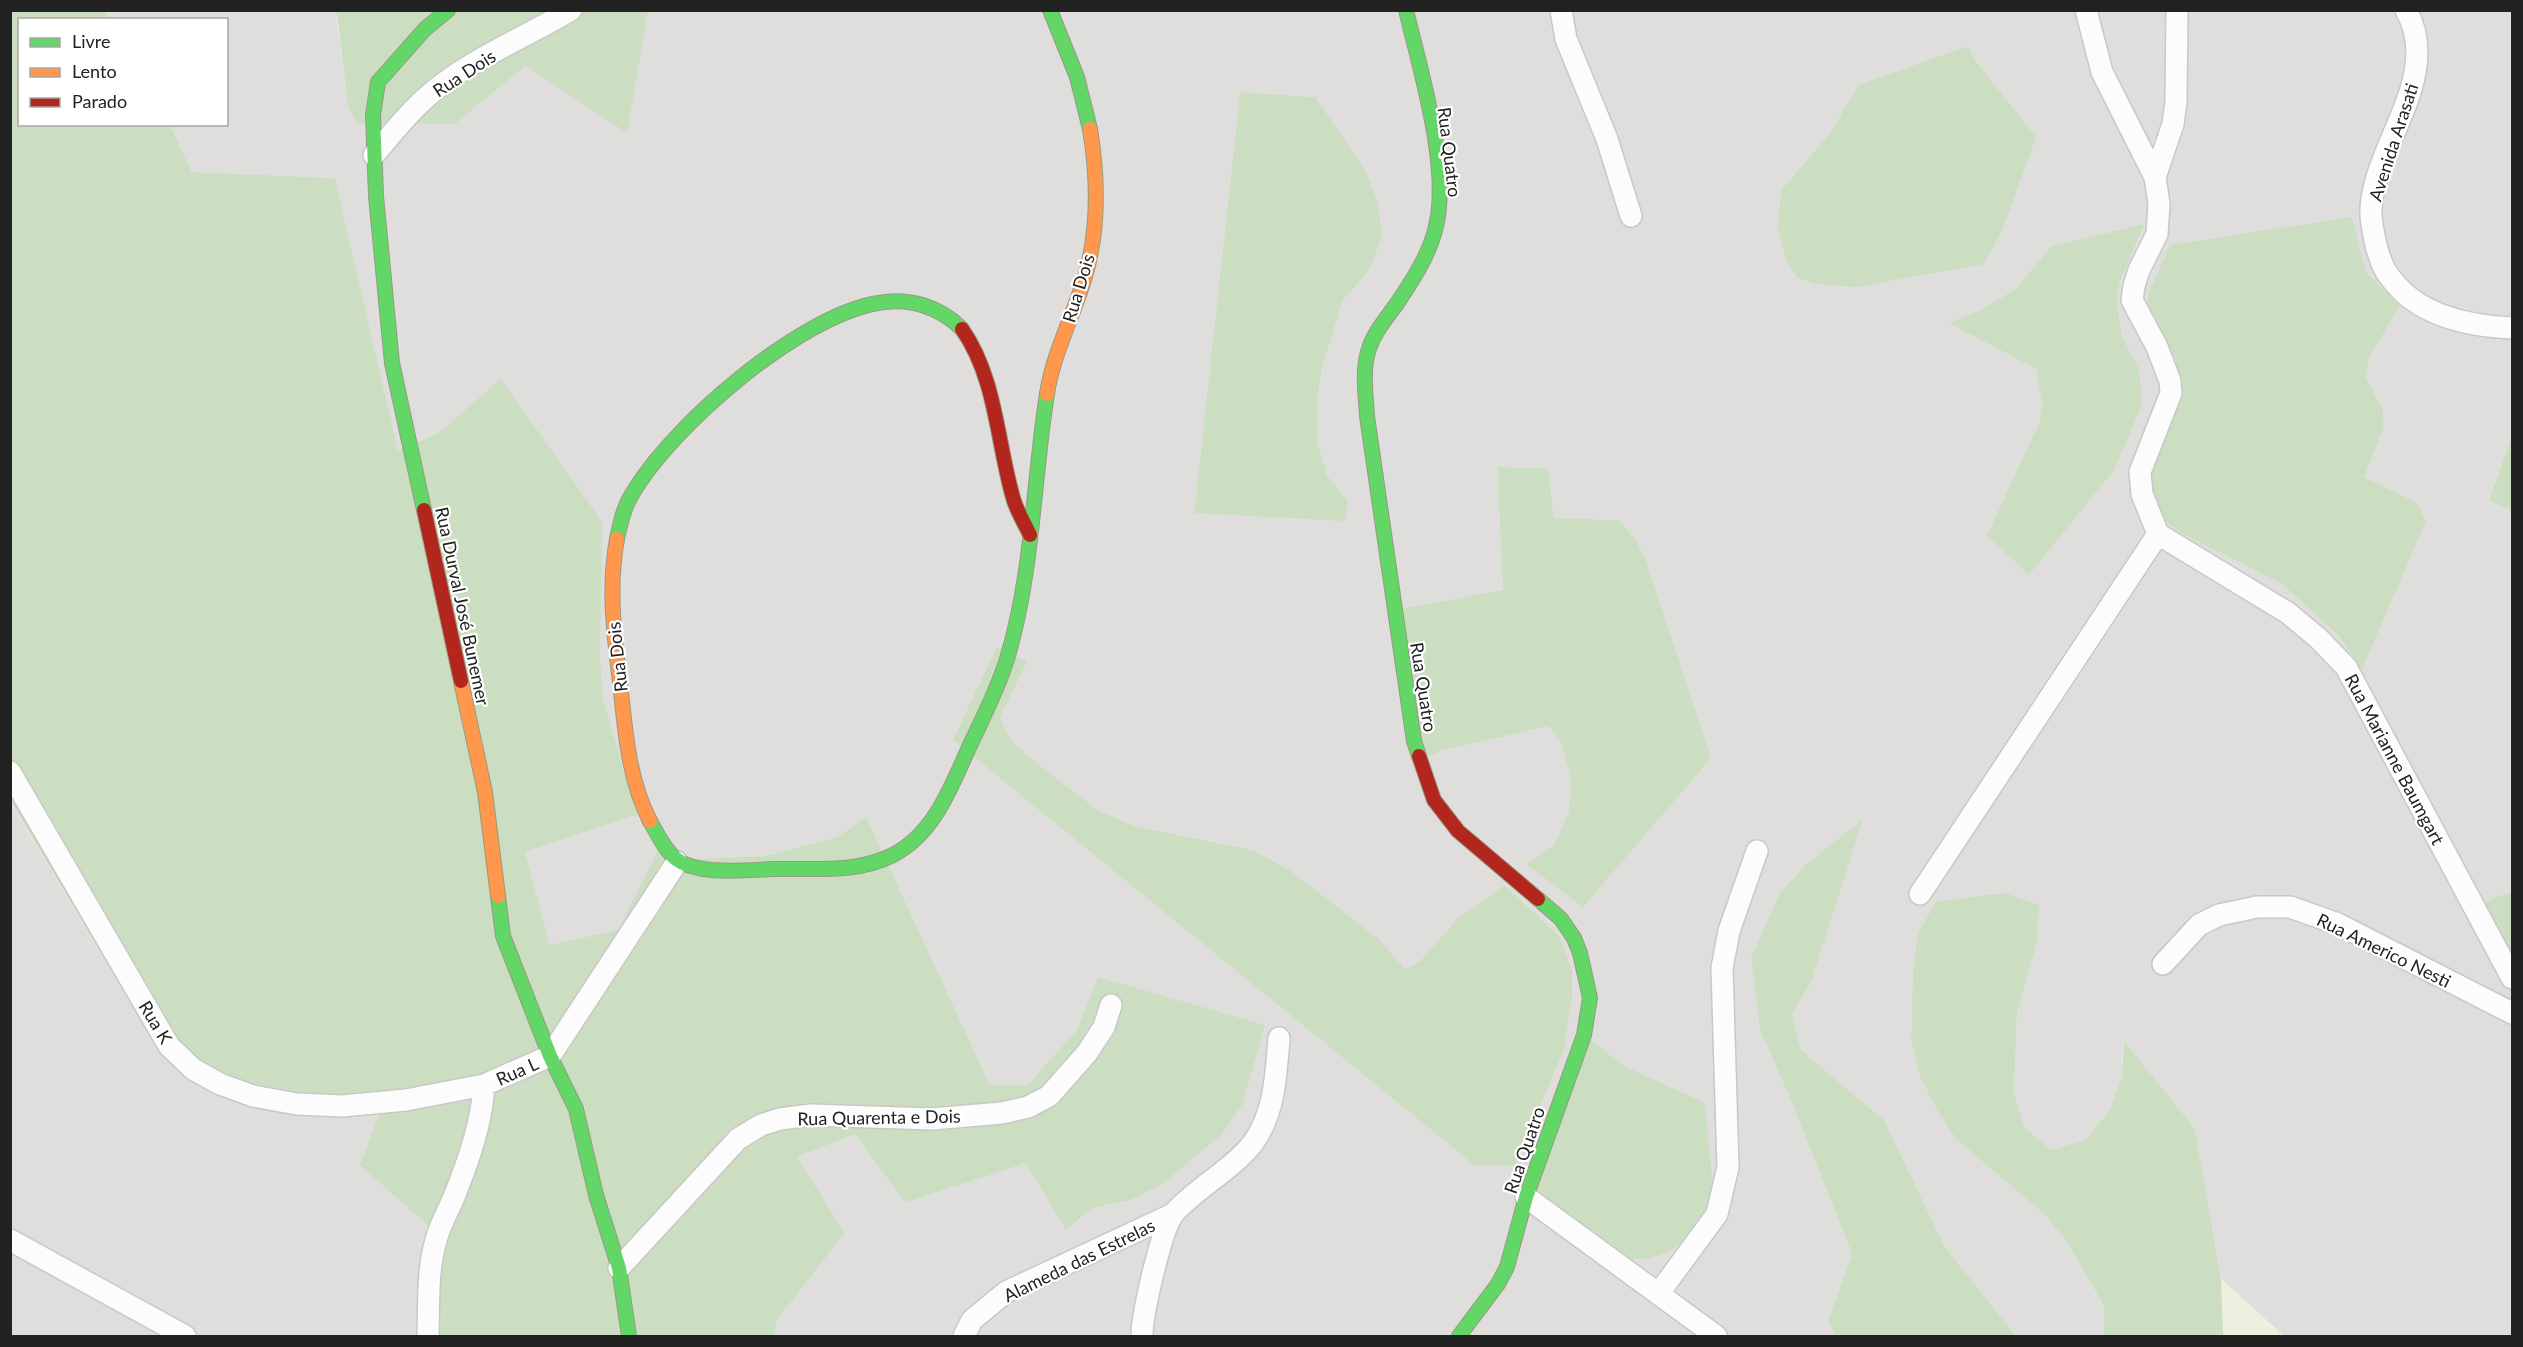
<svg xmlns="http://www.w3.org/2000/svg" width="2523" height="1347" viewBox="0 0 2523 1347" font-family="Lato,sans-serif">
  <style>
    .residential { fill: #dfdedc; fill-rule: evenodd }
    .farmland { fill: #efefdf }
    .forest { fill: #cbdec1 }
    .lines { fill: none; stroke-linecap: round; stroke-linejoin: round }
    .street-casing { stroke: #c9c8c7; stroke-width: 24 }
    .fast-casing { stroke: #999a82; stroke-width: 16 }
    .slow-casing { stroke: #999a82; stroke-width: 16 }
    .jam-casing { stroke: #999a82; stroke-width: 16 }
    .street { stroke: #fdfcfc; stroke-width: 21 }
    .fast { stroke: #63d668; stroke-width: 14 }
    .slow { stroke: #ff974d; stroke-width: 14 }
    .jam { stroke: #b3261e; stroke-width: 14 }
    .labels { text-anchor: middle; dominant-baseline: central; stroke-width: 4.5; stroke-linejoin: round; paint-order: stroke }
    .street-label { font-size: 18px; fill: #222; stroke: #fff }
  </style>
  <rect width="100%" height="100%" fill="#f0eeeb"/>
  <!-- residential -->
  <path class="residential" d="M105,11H330L336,14L348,107L455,124L525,66L626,132L648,11H2512V435L2489,499L2512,511V891L2484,902L2512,966V1336H2284L2221,1279L2195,1129L2123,1042L2122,1076L2109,1111L2085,1140L2051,1150L2024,1127L2014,1092L2017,1014L2037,942L1936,902L1918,932L1913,967L1911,1041L1957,1140L2044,1214L2067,1242L2104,1308V1336H2016L1945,1247L1884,1120L1801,1050L1792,1014L1811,983L1862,820L1804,866L1780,893L1760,1030L1790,1098L1852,1254L1828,1321L1836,1336H775L777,1320L845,1233L797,1157L855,1134L905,1203L1026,1163L1067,1230L1093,1208L1130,1200L1099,977L1077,1030L1027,1085H990L866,817L837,837L765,856L692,859L658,851L618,930L550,946L525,852L637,815L603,699L600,656L501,380L437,434L398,450L335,178L192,172L170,125L226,124V20L112,19ZM1968,46L1977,63L1782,189L1830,133L1858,85ZM1240,92L1315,97L1368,272L1343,300L1322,369L1317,404V440L1327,475L1348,501L1194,513ZM2352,217L2366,272L2400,306L2369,358L2366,377L2383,410L2384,428L2364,477L2416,503L2362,668L2339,636L2282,584L2179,532L2154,450L2176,412L2179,394L2175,358L2147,313ZM2145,225L2120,281L2117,299L2122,336L2139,369L1987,535L2039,423L2042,404L2040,387L2036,369L1950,323L1980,310L2014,290L2052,246ZM1497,467L1548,468L1554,518L1619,520L1635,539L1644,555L1583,907L1554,845L1569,811L1570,774L1560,740L1548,726L1441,751L1424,759L1399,609L1503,590ZM1027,662L1000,718L1011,740L1038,764L1098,810L1135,826L1255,850L1290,870L1380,940L1405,969L1420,961L1457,919L1474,1165L953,740ZM1588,1037L1624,1066L1534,1184Z
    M10,802L158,1050L382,1106L431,1228L420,1336H11Z"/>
  <!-- farmland -->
  <path class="farmland" d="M2221,1279L2284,1336H2225L2223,1334Z"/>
  <!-- forest -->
  <path class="forest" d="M10,11H104L112,19L20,20V124L170,125L192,172L335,178L398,450L437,434L501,379L602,522L600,656L603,699L637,815L525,852L550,945L618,930L658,850L692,859L765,856L837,837L866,817L990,1085H1027L1077,1030L1098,977L1265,1025L1242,1105L1221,1135L1162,1184L1130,1200L1093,1208L1066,1230L1026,1163L905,1203L855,1134L797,1157L845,1233L777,1320L775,1336H420L431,1228L360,1165L382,1107L266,1089L158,1050L11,802Z
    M330,11H648L627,133L525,66L455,124L357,123L348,107L337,15Z
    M1968,46L1977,63L2036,137L2003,229L1984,264L1856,287L1816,284L1798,278L1787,262L1777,226L1782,189L1830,133L1858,85Z
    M1240,92L1315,97L1364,168L1378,202L1382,237L1368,272L1343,300L1322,369L1317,404V440L1327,475L1348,501L1345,521L1194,513Z
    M2352,217L2366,272L2400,306L2369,358L2366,377L2383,410L2384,428L2364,477L2417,503L2426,521L2362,669L2339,636L2282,584L2179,532L2166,521L2151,487L2154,450L2176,412L2179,394L2175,358L2147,313L2148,295L2170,245Z
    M2145,224L2120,281L2117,299L2122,336L2139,369L2142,405L2114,470L2029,575L1987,535L2039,423L2042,404L2036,369L1949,323L1980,310L2014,290L2052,246Z
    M2512,435V511L2489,500Z
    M1497,467L1548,468L1554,518L1619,520L1635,539L1644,555L1711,758L1583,907L1526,864L1554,845L1569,811L1570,774L1560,740L1548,726L1441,751L1424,759L1399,609L1503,590Z
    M997,647L1027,662L1000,718L1011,740L1038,764L1098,810L1135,826L1254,850L1290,870L1380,940L1405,969L1420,961L1457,919L1504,885L1559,936L1572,970V996L1564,1049L1515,1166L1474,1165L953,740Z
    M1863,819L1811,983L1792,1014L1801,1050L1884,1120L1945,1247L2016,1336H1836L1828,1321L1852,1254L1790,1098L1760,1030L1751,958L1780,893L1804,866Z
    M2512,891V966L2484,902Z
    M2005,893L2039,905L2037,942L2017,1014L2014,1092L2024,1127L2051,1150L2085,1140L2109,1111L2122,1076L2124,1041L2195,1129L2221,1279L2223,1334L2225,1336H2104V1307L2067,1242L2044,1214L1957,1140L1936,1108L1920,1076L1911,1041L1913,967L1918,932L1936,902Z
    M1588,1037L1624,1066L1705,1103L1714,1199L1698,1232L1667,1252L1649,1259H1630L1596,1251L1555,1213L1534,1184Z"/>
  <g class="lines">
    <defs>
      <path id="street" d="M1561,10L1566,39L1607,139L1631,216
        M2086,10L2102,72L2155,177L2159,204L2157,234L2139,270L2134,286L2132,300L2157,347L2170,381L2171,393L2140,472L2142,494L2158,534L2288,613L2318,638L2346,667L2512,978
        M2406,10C2443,76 2375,143 2371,208C2370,221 2374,236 2377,249C2381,262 2384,271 2393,281C2420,316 2470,326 2512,328
        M374,155C395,130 416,103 444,83C483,54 529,35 571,10
        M2155,177L2173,124L2176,102L2177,10
        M10,772L169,1046L193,1069L220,1084L253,1096L297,1104L342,1106L406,1100L484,1085L550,1056L677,862
        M1920,894L2158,534
        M2163,964L2199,925L2219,915L2257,907H2290L2338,924L2512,1013
        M1526,1197L1716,1336
        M10,1240L185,1336
        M619,1268L738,1139L761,1125L780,1119L811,1115L932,1119L1002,1113L1028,1107L1049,1096L1087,1053L1104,1027L1111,1005
        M1659,1293L1717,1214L1728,1167L1722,968L1729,931L1757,851
        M428,1336C429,1304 427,1271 436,1240C440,1225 448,1211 454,1197C468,1162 482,1123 484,1085
        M964,1336L972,1320L1006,1292L1173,1214
        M1142,1336C1142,1315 1161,1229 1174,1213C1195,1189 1234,1168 1253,1143C1275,1113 1276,1074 1279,1038"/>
      <path id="fast" d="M1050,10L1077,77L1090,129
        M1406,10C1420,70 1453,174 1434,234C1427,258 1412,281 1398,302C1387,318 1373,333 1368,352C1362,373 1366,395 1367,416L1414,741L1419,756
        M424,510L392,363L376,196L373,115L378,82L425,29L448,10
        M617,539C620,525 623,509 631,496C670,427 799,316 878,303C910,297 940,307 962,329
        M650,821C657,833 664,849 675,858C696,876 747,870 773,869C814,868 855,874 893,855C932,835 949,792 966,754C980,723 997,692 1007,659C1033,573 1033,482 1047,394
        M498,896L503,936L550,1056L576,1109L596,1195L619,1268L629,1336
        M1459,1336L1498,1284L1507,1267L1526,1197L1584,1035L1590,998L1580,953L1574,938L1561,919L1538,899"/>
      <path id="slow" d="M1047,394C1053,354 1072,319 1084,280C1099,232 1098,178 1090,129
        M617,539C608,587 614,634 620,682C625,728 628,779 650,821
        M461,681L485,792L498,896"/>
      <path id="jam" d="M962,329C997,379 997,445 1014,501C1018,513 1025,524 1030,535
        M424,510L461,681
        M1419,756L1434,800L1458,831L1538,899"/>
    </defs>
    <!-- street casing -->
    <use href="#street" class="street-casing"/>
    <!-- fast casing -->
    <use href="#fast" class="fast-casing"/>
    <!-- slow casing -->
    <use href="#slow" class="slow-casing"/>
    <!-- jam casing -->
    <use href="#jam" class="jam-casing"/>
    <!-- street -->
    <use href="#street" class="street"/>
    <!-- fast -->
    <use href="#fast" class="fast"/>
    <!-- slow -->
    <use href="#slow" class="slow"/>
    <!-- jam -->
    <use href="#jam" class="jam"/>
  </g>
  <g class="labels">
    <!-- street labels -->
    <g class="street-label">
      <text transform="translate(464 73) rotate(-33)">Rua Dois</text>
      <text transform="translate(2393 142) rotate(-72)">Avenida Arasati</text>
      <text transform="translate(1450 152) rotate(83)">Rua Quatro</text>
      <text transform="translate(1078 288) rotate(-73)">Rua Dois</text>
      <text transform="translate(463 606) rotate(78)">Rua Durval José Bunemer</text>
      <text transform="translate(617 657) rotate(-96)">Rua Dois</text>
      <text transform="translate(1424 687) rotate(81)">Rua Quatro</text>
      <text transform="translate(2395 759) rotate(62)">Rua Marianne Baumgart</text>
      <text transform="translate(2384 950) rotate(26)">Rua Americo Nesti</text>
      <text transform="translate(156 1022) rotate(59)">Rua K</text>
      <text transform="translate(517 1071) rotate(-24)">Rua L</text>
      <text transform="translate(879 1117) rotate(-1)">Rua Quarenta e Dois</text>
      <text transform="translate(1524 1150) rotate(-71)">Rua Quatro</text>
      <text transform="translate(1079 1260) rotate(-26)">Alameda das Estrelas</text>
    </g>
  </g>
  <!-- border -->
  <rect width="2523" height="1347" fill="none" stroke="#222222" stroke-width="24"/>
  <!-- legend -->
  <rect x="18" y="18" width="210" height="108" fill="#ffffff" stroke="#a7a7a7" stroke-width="1.5"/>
  <rect x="30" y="38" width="30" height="9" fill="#63d668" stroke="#a7a7a7" stroke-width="1.5"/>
  <text x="72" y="48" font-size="18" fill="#222222">Livre</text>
  <rect x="30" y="68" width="30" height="9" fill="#ff974d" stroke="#a7a7a7" stroke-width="1.5"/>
  <text x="72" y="78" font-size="18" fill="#222222">Lento</text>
  <rect x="30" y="98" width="30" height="9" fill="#b3261e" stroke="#a7a7a7" stroke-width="1.5"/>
  <text x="72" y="108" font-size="18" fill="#222222">Parado</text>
</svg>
